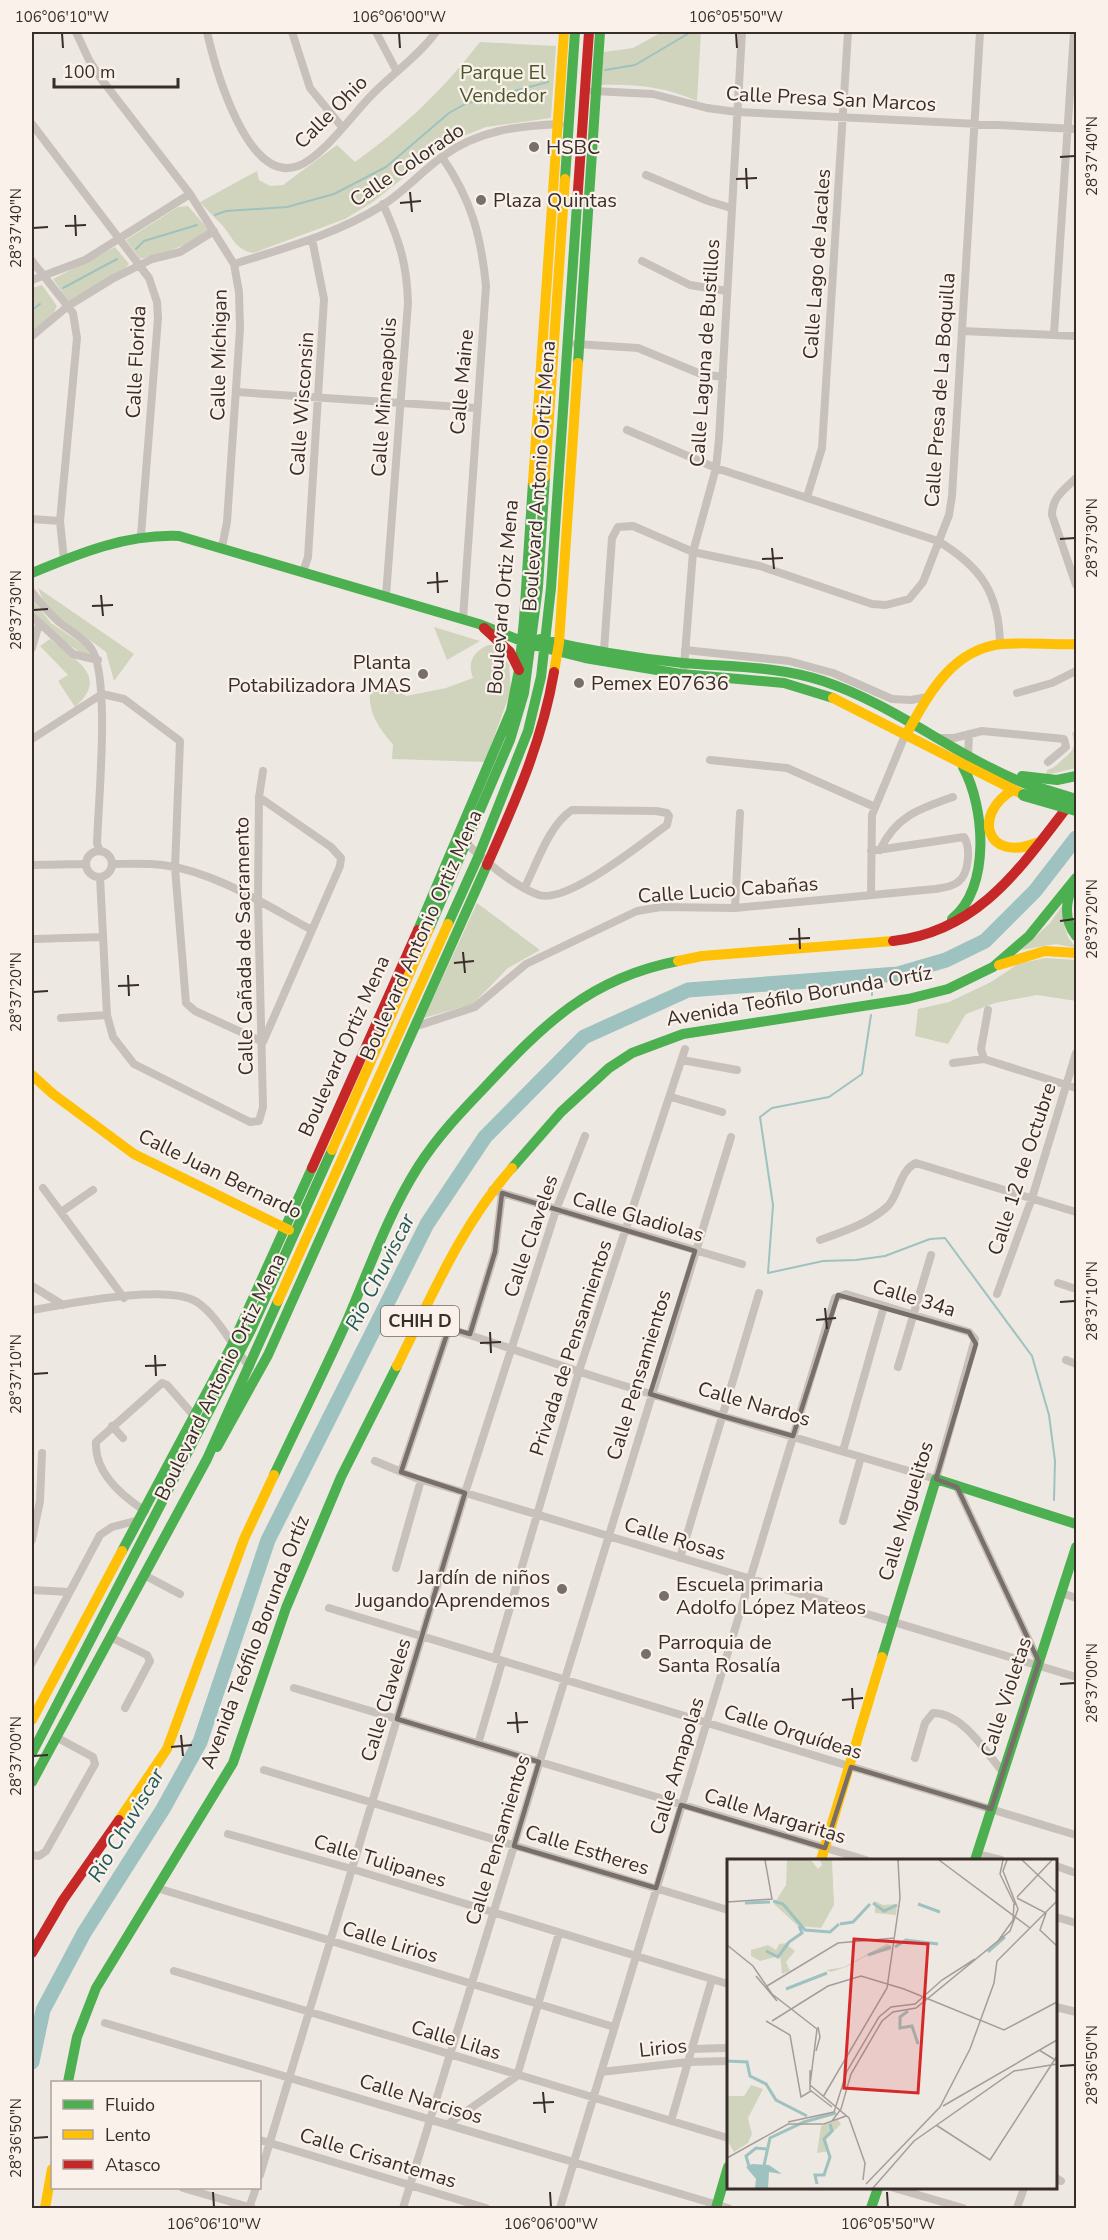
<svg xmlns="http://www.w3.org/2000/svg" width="1108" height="2240" viewBox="0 0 1108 2240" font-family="'Nunito Sans',sans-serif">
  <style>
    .green { fill: #d1d4bc }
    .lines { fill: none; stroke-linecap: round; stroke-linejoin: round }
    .stream { stroke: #9ec2bf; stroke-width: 2 }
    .river { stroke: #9ec2bf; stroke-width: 15 }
    .street { stroke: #c8c0bb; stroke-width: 8 }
    .fast { stroke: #4caf50; stroke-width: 10 }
    .slow { stroke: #ffc107; stroke-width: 10 }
    .jam { stroke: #c62828; stroke-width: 10 }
    .fast-bridge { stroke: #4caf50; stroke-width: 12 }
    .marked { fill: none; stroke: #786e6a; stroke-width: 4.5; stroke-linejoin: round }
    .ticks { fill: none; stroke: #392d29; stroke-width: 2 }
    .poi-dot { fill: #786e6a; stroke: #faf2ea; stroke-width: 2 }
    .labels { text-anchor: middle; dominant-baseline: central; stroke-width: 4.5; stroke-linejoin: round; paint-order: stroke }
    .shield { fill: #faf2ea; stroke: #736863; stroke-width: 1.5 }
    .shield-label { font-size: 18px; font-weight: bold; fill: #392d29 }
    .park-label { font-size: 20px; fill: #4b572c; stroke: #faf2ea }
    .street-label { font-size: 20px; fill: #392d29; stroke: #faf2ea }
    .poi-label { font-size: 20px; fill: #392d29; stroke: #faf2ea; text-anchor: start }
    .water-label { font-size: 21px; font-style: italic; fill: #1e5b5b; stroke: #faf2ea }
    .inset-river { fill: none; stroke: #9ec2bf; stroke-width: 3 }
    .inset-road { fill: none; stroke: #a69d99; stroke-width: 1.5 }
    .view { fill: #d62828; fill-opacity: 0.15; stroke: #d62828; stroke-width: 3 }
    .inset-edge { fill: none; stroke: #392d29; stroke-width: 3 }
    .neatline { fill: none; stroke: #392d29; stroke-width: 2 }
    .ticks-label { font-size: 15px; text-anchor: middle; fill: #392d29 }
  </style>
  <rect width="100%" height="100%" fill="#eee8e3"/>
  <!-- green -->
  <path class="green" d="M662,32H701L697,101C666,87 634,84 601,85L604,52L633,48Z
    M480,42L556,46L551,118L486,127L448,142L373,202L345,219L253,253C234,249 233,237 221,224C214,217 207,210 200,202L257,171L259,180L270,186L283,185L337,145L355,162C407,124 440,93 480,42Z
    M188,206L209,230C185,248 167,251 140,259L126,240L178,207Z
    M115,247L129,264L123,271L68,301L53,279Z
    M42,285L57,306L52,316L32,331V288Z
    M38,588L134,654L114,681L106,652L46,608Z
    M32,599L51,623L91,650L88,654L80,652C60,639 32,625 32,599Z
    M434,627L480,641L447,660Z
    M50,639C75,660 110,676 75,707L58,681L68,675L40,646Z
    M488,645H495L509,665L511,690L485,762L392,759L393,744C379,729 364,707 372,684C386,677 395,688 406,696L446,688L473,678C467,662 473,652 488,645Z
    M1076,731V768L1046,775L1047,770C1054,768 1055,766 1060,762C1071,752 1077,750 1072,733Z
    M477,903L540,950L508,968L473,1004L424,1018Z
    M1064,903L1063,922L1068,937L1076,948L1056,944L1021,950L1050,923Z
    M1045,958L1076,960V1001L1037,995L995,1003L966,1014L948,1044L915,1036L918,1009L949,1002L991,982L1018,964Z"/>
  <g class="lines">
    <!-- stream -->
    <path class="stream" d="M605,70L635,65L691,32
      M215,215L226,211L287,207L334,194L386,167L449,113L465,104L548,82
      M136,249L144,241L197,225
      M63,288L117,259
      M32,310L40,304
      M872,995V977
      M871,1015L862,1074L829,1097L772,1108L760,1117L773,1205L768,1273L823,1261L856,1260L885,1256L930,1239L945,1238L1032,1356L1049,1415L1055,1461L1054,1500"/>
    <!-- river -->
    <path class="river" d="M32,2062L43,2010L84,1933L163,1809L200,1742L268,1540L427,1224L485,1137L584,1037L688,990L898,974L946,960L985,941L1035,891L1076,838"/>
    <!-- street -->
    <path class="street" d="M76,32L89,60L102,80L190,194L234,264L239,292L240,329L227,522L222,547
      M207,32C215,67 247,185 298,166C322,157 350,118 368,99C389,76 418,57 436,32
      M292,32L310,88L342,127
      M376,32L396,70
      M593,91L653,94L707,108L737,112L1076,129
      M32,124L149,278L157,302L158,318L141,535
      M442,157C471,199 481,235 486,286L463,619
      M646,175L708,201L731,208
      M383,204C399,240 407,263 408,303L386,596
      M32,261L73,313L77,338L60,521L64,560
      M642,261L690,285L727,291
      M234,264C285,248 337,234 383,205C405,191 422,171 443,156C479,130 517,126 560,124
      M32,280L85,260L190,194
      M962,331L1076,336
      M1054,334L1074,32
      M32,336L68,306L112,279L152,259L180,252L214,231
      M576,344L638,348L701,374L723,377
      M237,392L476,408
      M627,430L716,468L938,541C981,567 999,593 1000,644
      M1076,478C1064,490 1052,497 1052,515L1076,585
      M807,497L822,448L848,32
      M32,519L60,521
      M303,572L308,557L324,299L312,239
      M32,592C40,603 49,613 59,622C70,631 83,637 91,648C111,676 98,805 97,844L100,851
      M32,616L73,654L98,660
      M32,648L39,624
      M604,650L612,538L618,527L633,526L693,552L760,566L872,604L886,605L909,599L923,582L949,515L952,496L980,32
      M685,650L789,661L833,673L892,699L911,700L928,697
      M684,667L693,552L716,468L719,439L742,32
      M1017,693L1052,683L1076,671
      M102,694L124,699L180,741L175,868L186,1003L195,1011L263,1042L340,866L341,858L331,847L259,797
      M937,738H954L982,731L1064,739L1066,747L1048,762
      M32,739L102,694
      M968,758L969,734
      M710,760L787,768L875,807
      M467,844C484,860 515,887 539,895C568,904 643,842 667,825L669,816L667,813L656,811L572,810C549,825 537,863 525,887
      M880,850C896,816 919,809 953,797
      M86 864a13 13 0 1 1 26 0a13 13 0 1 1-26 0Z
      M112,864C129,864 146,863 163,865C215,872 264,904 310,929
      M32,865L86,864
      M100,877L107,1015L113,1037L134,1064L250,1122L259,1121L263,1107L258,900L259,797L263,771
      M871,895L872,815L906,733
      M735,908L740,813
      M34,939L103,937
      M61,1018L107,1015
      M414,1027L475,1007L526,964L637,911L661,907L735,908L935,889C942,888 952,887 958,882C969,874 971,848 964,837L871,851
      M984,1059L981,1049L988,1010
      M682,1060L737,1070
      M953,1063L984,1059L1076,1088
      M671,1097L722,1112
      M43,1188L124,1298
      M492,1190L742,1264
      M61,1212L93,1190
      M820,1240C842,1232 870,1223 888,1206C899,1194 900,1170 916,1163L1076,1212
      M1058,1283L1076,1289
      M32,1286L63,1305
      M997,1294L1032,1198L1076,1053
      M32,1310C68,1304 167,1283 197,1302C219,1317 232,1347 250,1367
      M420,1320C481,1337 539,1359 599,1378C711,1413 823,1446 936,1479L975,1339L969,1332L846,1294L835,1298L560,2208
      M470,1334L495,1252L502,1193
      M1066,1360L1076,1364
      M898,1367L931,1255
      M112,1426L123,1438
      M843,1451L884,1306
      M375,1461L416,1478L1076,1677
      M401,1472L449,1328
      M957,1487L1039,1662
      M145,1511C122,1496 94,1473 96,1442L162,1383L167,1385L195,1417
      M843,1521L861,1457
      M32,1540L40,1501L42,1453
      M680,1558L759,1293
      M396,1568L421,1480
      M144,1575L180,1594
      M32,1590L69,1592
      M1062,1593L1076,1598
      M329,1608L1076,1835
      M110,1637L147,1655L150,1661L125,1708
      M495,1659L579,1371L685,1049
      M32,1663L100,1535L112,1527L139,1520
      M294,1688L866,1860
      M478,1744L502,1662
      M915,1758L925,1723L933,1713C963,1713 985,1751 1002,1771
      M264,1770L728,1910
      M228,1834L352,1869L728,1984
      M977,1854L1001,1860
      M32,1855L39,1856L46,1851L95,1764L93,1757L56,1737
      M1056,1866L1076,1873
      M157,1888L614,2027
      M1056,1917L1076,1923
      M174,1971L728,2138
      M1056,2007L1076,2012
      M105,2023L728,2208
      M692,2049L728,2048
      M601,2072L688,2062L728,2061
      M671,2121L712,1979
      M448,2124L517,2076L559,1933
      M260,2140L486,2208
      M260,2175L465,1493L556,1210L585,1136
      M1056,2178L1061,2181
      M183,2188L252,2208
      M894,2188L963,2208
      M249,2208L256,2188
      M403,2208L731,1137
      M1017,2208L1024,2188"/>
    <!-- fast -->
    <path class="fast" d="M565,179L575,32
      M578,363L600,32
      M32,573C80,553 126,534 179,536L479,624L529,644L585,658L681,674L784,683L833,698
      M540,639C587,650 635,658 683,663C730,667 779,666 823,681C898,706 960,760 1034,787
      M1022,776L1057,780L1076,776
      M1071,890C1065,906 1065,922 1076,936
      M952,919C991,888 985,807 963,767
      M448,924L479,855L528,731L541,677L551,588L577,204
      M429,929L510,740L524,693L538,587L545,477
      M418,930L511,711L519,670L524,620L533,482
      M512,1168L561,1112L609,1068L632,1053L683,1034L908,999L948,989L993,967L1029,936L1076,878
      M217,1447L268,1355L487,865
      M274,1475C298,1424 323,1374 346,1323C369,1270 387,1216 418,1167C437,1137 461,1112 485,1087C544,1024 590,978 678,961
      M122,1551L232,1345L312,1168
      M882,1657L936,1479L1076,1524
      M32,1753L251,1330L332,1150
      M32,1782L207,1459L278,1301
      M975,1860L1076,1547
      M68,2082L77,2037L96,1988L233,1763L286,1608L341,1477L397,1366
      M716,2208L728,2167
      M871,2208L878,2188"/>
    <!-- slow -->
    <path class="slow" d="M545,477L565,179
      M533,482L564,32
      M554,672L559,643L578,363
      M833,698L1024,795
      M908,731C930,692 953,649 1002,644C1026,642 1052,645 1076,644
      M1013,790C972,814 986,863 1036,843
      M678,961L702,956L893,941
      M999,965L1045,951L1076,953
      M32,1075L53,1094L134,1154L289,1230
      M332,1150L429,929
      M278,1301L448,924
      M397,1366C431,1298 461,1225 512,1168
      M32,1720L122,1551
      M119,1820L167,1749L244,1539L274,1475
      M821,1860L882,1657
      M45,2208L52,2169"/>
    <!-- jam -->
    <path class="jam" d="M577,204L589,32
      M484,628L510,652L519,670
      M487,865C516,800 542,742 554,672
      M893,941C981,931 1022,865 1072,801
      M312,1168L418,930
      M32,1953L63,1900L119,1820"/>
    <!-- fast-bridge -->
    <path class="fast-bridge" d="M1034,787L1076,800
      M1024,795L1076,810"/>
  </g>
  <!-- marked area -->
  <path class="marked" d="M502,1193L695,1251L650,1394L722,1416L793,1436L838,1295L969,1332L976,1344L936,1479L957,1487L1039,1662L991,1809L851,1767L825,1848L681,1805L656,1888L514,1846L539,1762L397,1719L465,1493L401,1472L449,1328L470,1334L495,1252Z"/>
  <!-- ticks -->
  <path class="ticks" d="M62,33L63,48M399,33L400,48M736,33L737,48M1060,157L1075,156M746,168L747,189M736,179L757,178M410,192L412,212M400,203L421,201M75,215L76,236M65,226L86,225M33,228L48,227M1060,539L1075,538M772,548L774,569M762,559L783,558M437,572L438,593M427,583L448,581M101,595L103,616M92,606L113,605M33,610L48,609M1060,921L1075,919M799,928L800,949M789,939L810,938M463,952L465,973M454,963L474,961M128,975L129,996M118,986L139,985M33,992L48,991M1060,1302L1075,1301M825,1308L827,1329M816,1320L836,1318M490,1332L491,1353M480,1343L501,1342M155,1355L156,1376M145,1366L166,1365M33,1374L48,1373M1060,1684L1075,1683M852,1688L853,1709M842,1700L863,1698M516,1712L518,1733M507,1723L528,1722M181,1735L183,1756M171,1747L192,1745M33,1756L48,1755M1060,2066L1075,2065M543,2092L545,2113M533,2103L554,2102M33,2138L48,2137M213,2192L214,2207M550,2192L551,2207M887,2192L888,2207"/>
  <!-- markers -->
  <g class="poi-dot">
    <circle cx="534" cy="147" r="6"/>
    <circle cx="481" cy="200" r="6"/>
    <circle cx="423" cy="674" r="6"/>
    <circle cx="579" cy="683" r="6"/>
    <circle cx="562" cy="1589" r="6"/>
    <circle cx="664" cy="1596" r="6"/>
    <circle cx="646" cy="1654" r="6"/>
  </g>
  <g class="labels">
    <!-- shield labels -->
    <rect class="shield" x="381" y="1306" width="78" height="30" rx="4.5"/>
    <g class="shield-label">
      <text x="420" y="1321">CHIH D</text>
    </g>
    <!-- park labels -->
    <g class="park-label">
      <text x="503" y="72">Parque El<tspan x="503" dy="23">Vendedor</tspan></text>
    </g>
    <!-- street labels -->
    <g class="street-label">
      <text transform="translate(831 99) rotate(3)">Calle Presa San Marcos</text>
      <text transform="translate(331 112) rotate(-45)">Calle Ohio</text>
      <text transform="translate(407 165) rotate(-34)">Calle Colorado</text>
      <text transform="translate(817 264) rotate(-86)">Calle Lago de Jacales</text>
      <text transform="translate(705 353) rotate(-86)">Calle Laguna de Bustillos</text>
      <text transform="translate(219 355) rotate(-89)">Calle Míchigan</text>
      <text transform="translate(136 362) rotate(-87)">Calle Florida</text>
      <text transform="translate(462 382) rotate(-85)">Calle Maine</text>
      <text transform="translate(940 390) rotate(-86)">Calle Presa de La Boquilla</text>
      <text transform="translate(384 397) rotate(-86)">Calle Minneapolis</text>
      <text transform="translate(302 404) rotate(-86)">Calle Wisconsin</text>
      <text transform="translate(539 476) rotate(-86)">Boulevard Antonio Ortiz Mena</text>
      <text transform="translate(503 597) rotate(-85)">Boulevard Ortiz Mena</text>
      <text transform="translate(728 890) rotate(-4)">Calle Lucio Cabañas</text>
      <text transform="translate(421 935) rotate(-66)">Boulevard Antonio Ortiz Mena</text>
      <text transform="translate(244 946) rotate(-91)">Calle Cañada de Sacramento</text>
      <text transform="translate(799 996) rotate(-10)">Avenida Teófilo Borunda Ortíz</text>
      <text transform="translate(344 1046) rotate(-66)">Boulevard Ortiz Mena</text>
      <text transform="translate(1022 1169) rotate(-72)">Calle 12 de Octubre</text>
      <text transform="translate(220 1174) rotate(26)">Calle Juan Bernardo</text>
      <text transform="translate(638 1217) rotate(16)">Calle Gladiolas</text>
      <text transform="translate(531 1236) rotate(-71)">Calle Claveles</text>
      <text transform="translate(914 1298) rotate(17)">Calle 34a</text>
      <text transform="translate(571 1348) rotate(-72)">Privada de Pensamientos</text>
      <text transform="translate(639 1375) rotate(-73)">Calle Pensamientos</text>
      <text transform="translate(220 1377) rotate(-64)">Boulevard Antonio Ortiz Mena</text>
      <text transform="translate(754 1404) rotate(16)">Calle Nardos</text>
      <text transform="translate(906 1511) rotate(-73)">Calle Miguelitos</text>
      <text transform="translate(675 1539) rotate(17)">Calle Rosas</text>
      <text transform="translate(255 1642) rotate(-69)">Avenida Teófilo Borunda Ortíz</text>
      <text transform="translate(1006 1697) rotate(-72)">Calle Violetas</text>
      <text transform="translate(386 1700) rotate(-73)">Calle Claveles</text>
      <text transform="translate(793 1732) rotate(17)">Calle Orquídeas</text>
      <text transform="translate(677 1766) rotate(-73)">Calle Amapolas</text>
      <text transform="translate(775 1816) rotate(17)">Calle Margaritas</text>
      <text transform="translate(498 1840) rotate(-73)">Calle Pensamientos</text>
      <text transform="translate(587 1850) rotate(17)">Calle Estheres</text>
      <text transform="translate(380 1861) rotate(17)">Calle Tulipanes</text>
      <text transform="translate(390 1942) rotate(17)">Calle Lirios</text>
      <text transform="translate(456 2040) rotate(17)">Calle Lilas</text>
      <text transform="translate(663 2048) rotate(-6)">Lirios</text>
      <text transform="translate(421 2099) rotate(17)">Calle Narcisos</text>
      <text transform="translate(378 2158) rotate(17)">Calle Crisantemas</text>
    </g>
    <!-- poi labels -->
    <g class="poi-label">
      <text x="546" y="147">HSBC</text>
      <text x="493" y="200">Plaza Quintas</text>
      <text x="411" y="662" text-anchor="end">Planta<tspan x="411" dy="23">Potabilizadora JMAS</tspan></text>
      <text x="591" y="683">Pemex E07636</text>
      <text x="550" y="1577" text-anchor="end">Jardín de niños<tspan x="550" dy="23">Jugando Aprendemos</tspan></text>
      <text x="676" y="1584">Escuela primaria<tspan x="676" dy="23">Adolfo López Mateos</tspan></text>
      <text x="658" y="1642">Parroquia de<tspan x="658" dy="23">Santa Rosalía</tspan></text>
    </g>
    <!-- water labels -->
    <g class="water-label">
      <text transform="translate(380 1272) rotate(-63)">Rio Chuviscar</text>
      <text transform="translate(126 1825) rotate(-59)">Rio Chuviscar</text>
    </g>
  </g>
  <!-- overview -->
  <g transform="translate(727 1859)">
    <rect width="330" height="330" fill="#eee8e3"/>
    <path d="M60,1H84L91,10L95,6L93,1H105L107,46L94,69L71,67L47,45L59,26ZM148,42L156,46L170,45L169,56L148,54ZM61,84L52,97L33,102L24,97V91L41,86L49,91L52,85ZM159,85L164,86V91L141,96L119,108L104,113L99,111L117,108ZM60,86L68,92L59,103L63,112L55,115L53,95ZM24,226L36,230L21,259L25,275L21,284L7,293L0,281V237H17ZM111,261L114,265L99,280L102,292L90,294L94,267Z" fill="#d1d4bc"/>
    <path d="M25,305L42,306L55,315L42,313L41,329H28L29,320L19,308Z" fill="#9ec2bf"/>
    <path class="inset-river" d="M46,42L56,45L78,71L103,73L112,65M18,44L43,43M146,44L157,52L170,46M191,45L213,53M113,65L126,63L143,45M168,88L179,81L211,85M39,92L51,98L62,83L75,74L72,67M261,93L278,78M141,96L164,88M59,130L100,114M181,152L173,158V169L185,167L191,185M0,202L20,203L23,217L39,225L49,241L80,257M22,307L19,297L29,289L39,290M36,311L43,279L77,263L109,254M90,325L88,316H97L103,298L97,280L105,272L103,265"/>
    <path class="inset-road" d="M212,1L303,69M276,1L273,15L288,46M295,1L330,34M290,38L325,1M290,39L319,54L313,71L330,87M0,43L45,40L38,1M271,82L286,61L287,45M0,86L26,107L45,135L90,170L83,226L122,259L138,304L136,321M29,117L50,142M40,127L111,84L168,79M39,162L63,176L74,238L84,232M45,162L101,127L134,117L177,130L277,171L330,143M312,191L330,202M89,192L93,178L91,168M83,211V231L105,248M96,238L160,129L173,39L171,1M216,247L330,181M107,253L120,212L152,158L164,148L188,145L215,121L248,100M105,262L114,250L124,215L155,162L166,153L189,149L283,72L291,50L276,12L280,1M61,263L107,253M209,266L263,301L330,197M0,299L61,265H97L119,257M139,325L213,248L243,190L267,124L270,102L330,42M146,329L187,282L287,212L330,205"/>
    <path class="view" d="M127,80L201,85L191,234L117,229Z"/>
    <rect width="330" height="330" class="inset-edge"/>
  </g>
  <!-- border -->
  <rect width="1108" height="2240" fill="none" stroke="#faf2ea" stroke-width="66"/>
  <!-- legend -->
  <rect x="51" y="2081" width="210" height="108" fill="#faf2ea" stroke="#ada39d" stroke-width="1.5"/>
  <rect x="63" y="2100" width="30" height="9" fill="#4caf50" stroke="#ada39d" stroke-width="1.5"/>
  <text x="105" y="2111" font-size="18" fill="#392d29">Fluido</text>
  <rect x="63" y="2130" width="30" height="9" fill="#ffc107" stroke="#ada39d" stroke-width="1.5"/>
  <text x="105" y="2141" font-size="18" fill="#392d29">Lento</text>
  <rect x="63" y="2160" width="30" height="9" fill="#c62828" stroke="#ada39d" stroke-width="1.5"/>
  <text x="105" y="2171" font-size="18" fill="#392d29">Atasco</text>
  <!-- scale -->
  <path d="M54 78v9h124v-9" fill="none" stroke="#392d29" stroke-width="3"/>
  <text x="63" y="78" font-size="18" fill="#392d29" stroke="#faf2ea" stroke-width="4.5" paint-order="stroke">100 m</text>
  <rect x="33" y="33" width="1042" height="2174" class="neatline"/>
  <g class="ticks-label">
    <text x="62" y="22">106°06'10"W</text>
    <text x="399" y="22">106°06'00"W</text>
    <text x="736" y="22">106°05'50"W</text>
    <text transform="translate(1092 156) rotate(-90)" y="5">28°37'40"N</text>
    <text transform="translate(16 228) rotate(-90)" y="5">28°37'40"N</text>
    <text transform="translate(1092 538) rotate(-90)" y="5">28°37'30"N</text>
    <text transform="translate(16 610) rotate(-90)" y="5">28°37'30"N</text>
    <text transform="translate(1092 919) rotate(-90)" y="5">28°37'20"N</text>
    <text transform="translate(16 992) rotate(-90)" y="5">28°37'20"N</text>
    <text transform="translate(1092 1301) rotate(-90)" y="5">28°37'10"N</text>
    <text transform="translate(16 1374) rotate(-90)" y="5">28°37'10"N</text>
    <text transform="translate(1092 1683) rotate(-90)" y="5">28°37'00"N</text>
    <text transform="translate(16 1756) rotate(-90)" y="5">28°37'00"N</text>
    <text transform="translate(1092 2065) rotate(-90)" y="5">28°36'50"N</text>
    <text transform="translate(16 2138) rotate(-90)" y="5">28°36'50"N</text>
    <text x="214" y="2229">106°06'10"W</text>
    <text x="551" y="2229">106°06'00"W</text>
    <text x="888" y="2229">106°05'50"W</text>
  </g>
</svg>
